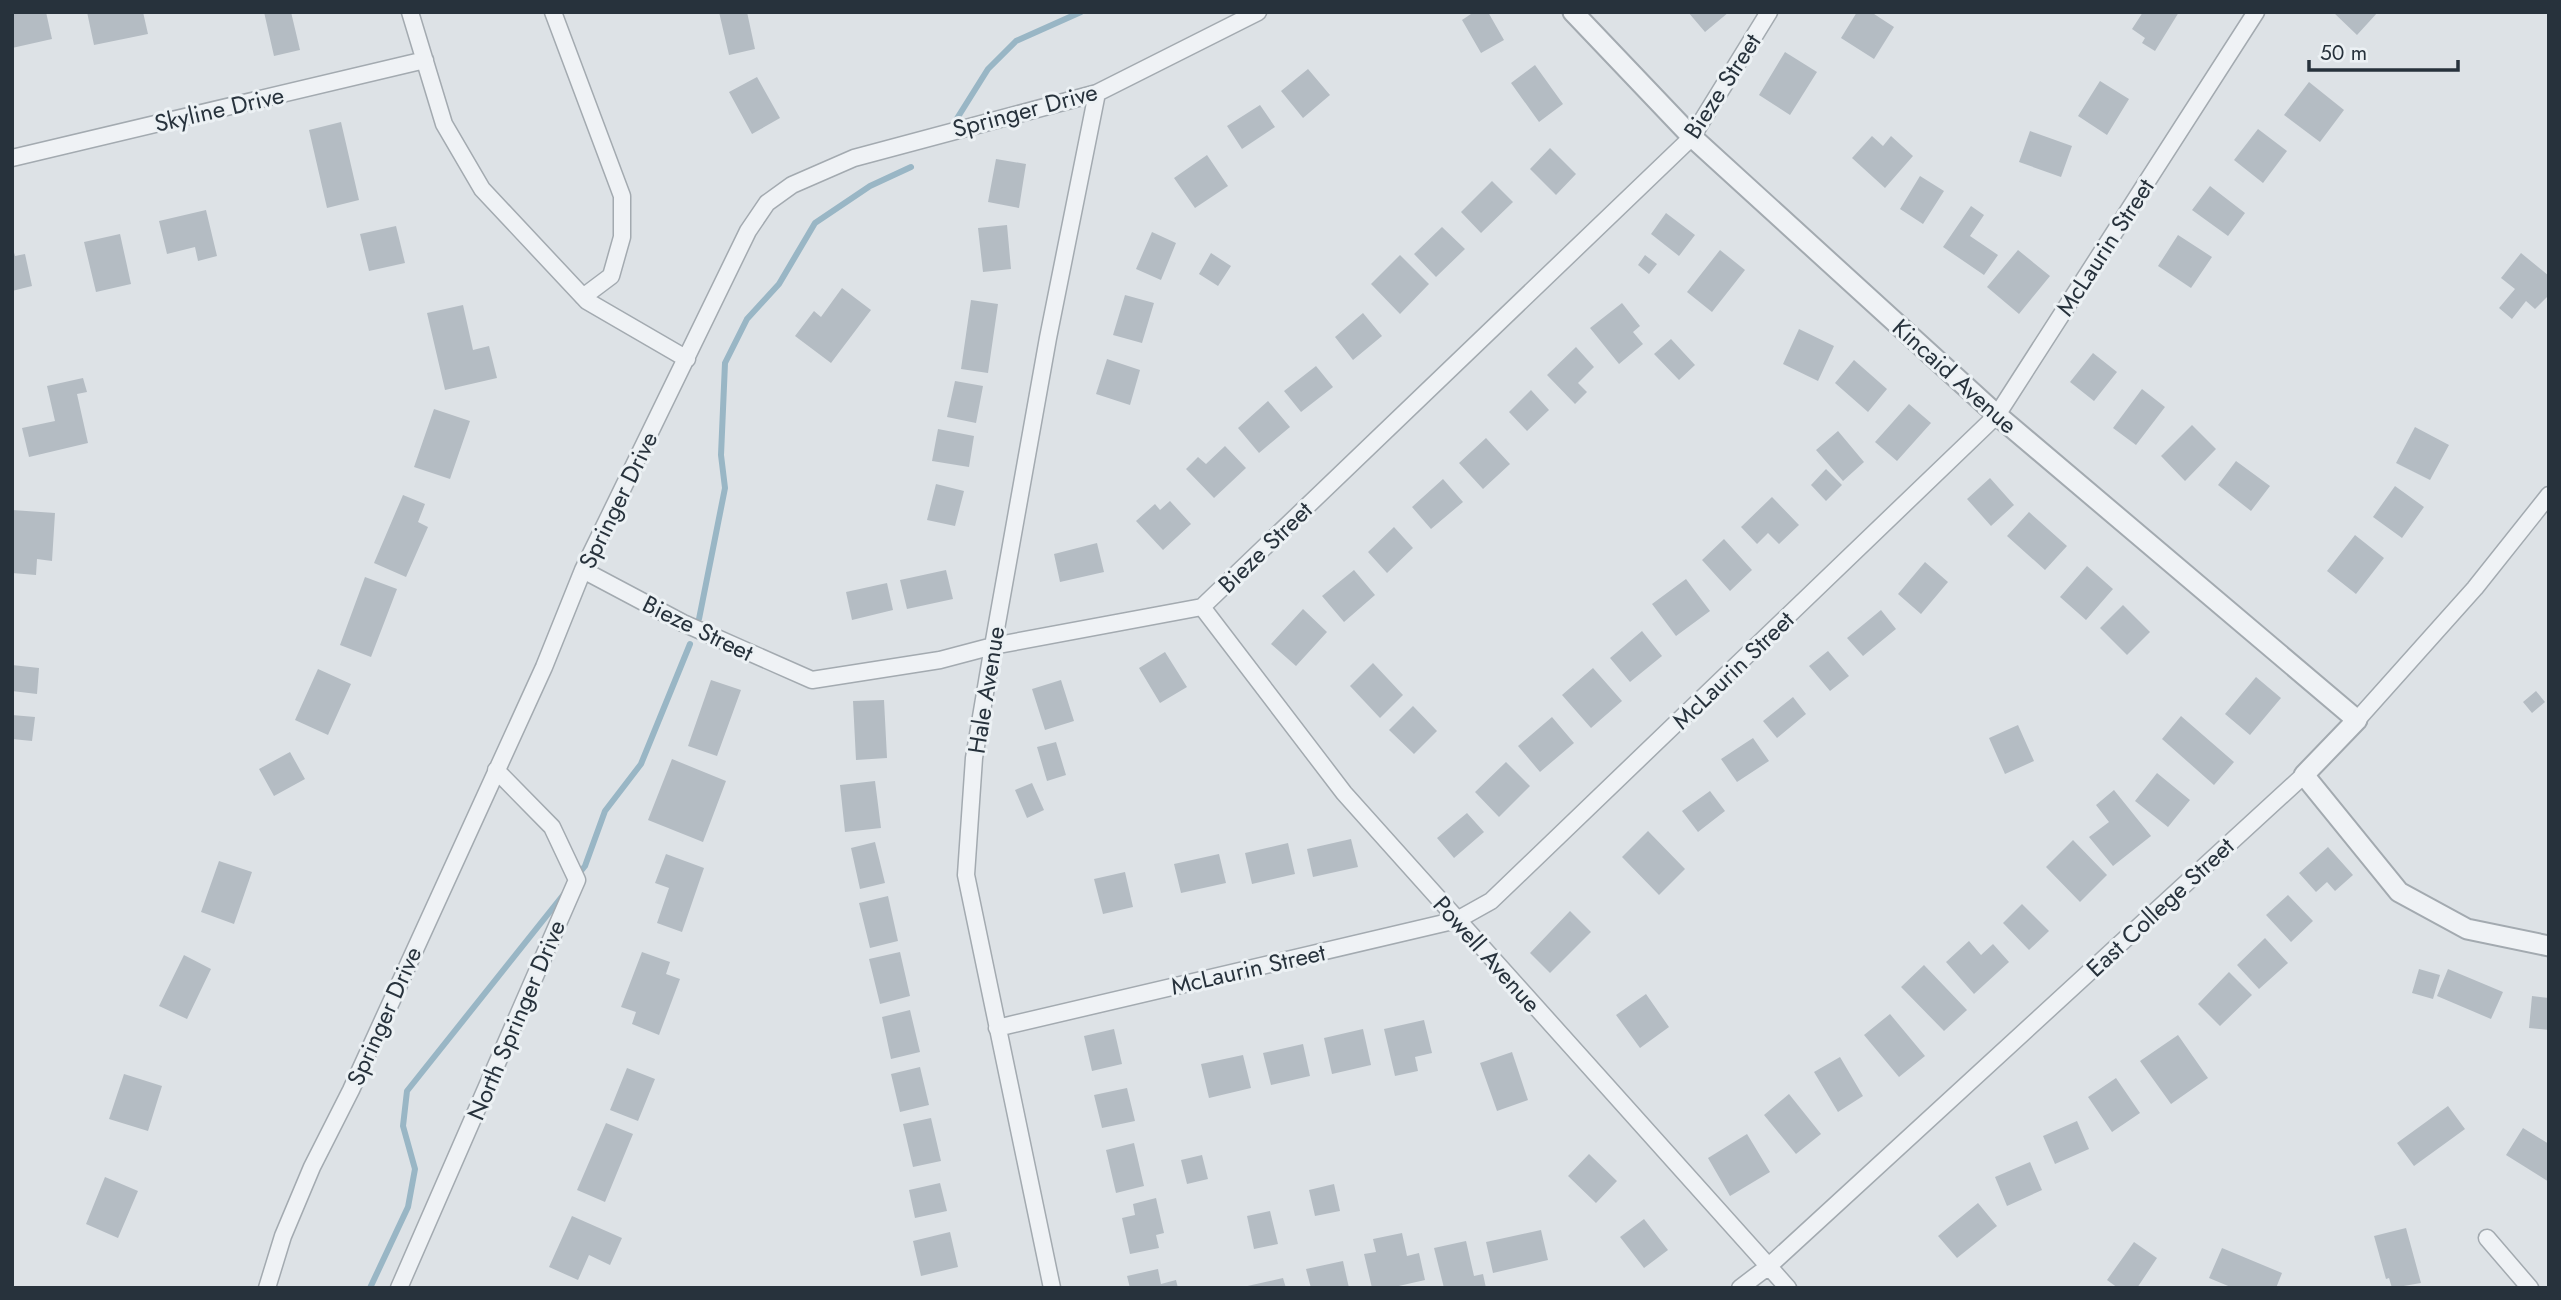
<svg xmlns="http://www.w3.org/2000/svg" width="2561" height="1300" viewBox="0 0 2561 1300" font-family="Jost,sans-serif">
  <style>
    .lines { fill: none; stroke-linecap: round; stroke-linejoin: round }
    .stream { stroke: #99b6c5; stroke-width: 6 }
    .building { fill: #b4bcc3 }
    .minor-casing { stroke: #a3aab0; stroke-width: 19 }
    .tertiary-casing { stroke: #a3aab0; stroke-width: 23 }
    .minor { stroke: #eff2f5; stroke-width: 16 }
    .tertiary { stroke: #eff2f5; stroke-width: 19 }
    .labels { text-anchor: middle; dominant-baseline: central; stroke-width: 6; stroke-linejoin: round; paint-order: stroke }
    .street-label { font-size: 24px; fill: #27323c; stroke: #ecf1f4 }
  </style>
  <rect width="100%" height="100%" fill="#dde2e6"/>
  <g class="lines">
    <!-- stream -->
    <path class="stream" d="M951,128L988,69L1016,41L1081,12
      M699,619L725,488L721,455L725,363L747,319L779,284L815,223L870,186L911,167
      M577,876L585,866L605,811L641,764L690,644
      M370,1288L408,1207L415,1169L403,1126L407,1091L564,894"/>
  </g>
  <!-- building -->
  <path class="building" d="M21,12H46L52,39L12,48V14Z
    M87,12H143L148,34L94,45Z
    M264,12H291L300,50L274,56Z
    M719,12H747L755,49L729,55Z
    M1474,12H1488L1504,40L1481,53L1462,20Z
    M1688,12H1729L1705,32Z
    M1857,12H1871L1894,27L1874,59L1841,38Z
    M2143,12H2179L2155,51L2142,43L2145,38L2132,29Z
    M2333,12H2378L2357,35Z
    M1785,52L1817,72L1790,115L1759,95Z
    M1535,65L1563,104L1539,122L1511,83Z
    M1308,69L1330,95L1303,118L1281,91Z
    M757,77L780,118L752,134L729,92Z
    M2100,81L2129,99L2107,135L2078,116Z
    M2309,82L2344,110L2320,142L2284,115Z
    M1260,105L1275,127L1242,149L1227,126Z
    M341,122L359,200L327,208L309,130Z
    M2258,129L2287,151L2263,183L2234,160Z
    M2030,131L2072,146L2061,177L2019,162Z
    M1872,136L1883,146L1891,136L1913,156L1885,188L1852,158Z
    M1550,148L1576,174L1556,195L1530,169Z
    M1207,155L1228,186L1195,208L1174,178Z
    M996,159L1026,164L1019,208L988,202Z
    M1920,176L1944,191L1923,224L1900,209Z
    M1492,181L1513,202L1481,233L1461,212Z
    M2210,186L2245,213L2228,236L2192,210Z
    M1971,206L1984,215L1970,236L1998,255L1984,275L1943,247Z
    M206,210L217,256L198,261L195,247L167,254L159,221Z
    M1666,213L1695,235L1679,256L1651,234Z
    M1007,225L1011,269L983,272L978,228Z
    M396,226L405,263L369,271L360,234Z
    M1442,227L1465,249L1436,277L1414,254Z
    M1152,232L1176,243L1161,280L1136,269Z
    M120,234L131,284L96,292L84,242Z
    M2178,235L2212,257L2191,288L2158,266Z
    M13,249L15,256L25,254L32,286L12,291Z
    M1720,250L1745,270L1712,312L1687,292Z
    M2018,250L2050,276L2019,314L1987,287Z
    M1211,253L1231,266L1218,286L1199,274Z
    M2521,253L2549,276V295L2535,309L2526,301L2512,319L2499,308L2515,289L2501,278Z
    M1400,255L1429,284L1400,314L1371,284Z
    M1645,255L1657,264L1649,274L1638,265Z
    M842,288L871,310L831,363L795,336L814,311L821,317Z
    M1125,295L1154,303L1142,343L1113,335Z
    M971,300L998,304L988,373L961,369Z
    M1622,303L1640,326L1633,332L1643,344L1619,364L1590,328Z
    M463,305L473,350L489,346L497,378L445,390L427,313Z
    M1363,313L1382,336L1353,360L1335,337Z
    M1799,329L1834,346L1818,381L1783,364Z
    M1671,339L1695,365L1679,380L1654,354Z
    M1576,347L1594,367L1578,383L1587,392L1575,404L1547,375Z
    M2093,353L2117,372L2094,401L2070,382Z
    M1107,359L1140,370L1130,405L1096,394Z
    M1854,360L1887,389L1868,412L1835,383Z
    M1316,366L1333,387L1301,412L1284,391Z
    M83,378L87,392L77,394L88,443L29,457L22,428L55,421L47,386Z
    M955,381L983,386L976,423L947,417Z
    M2142,389L2165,407L2136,445L2113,428Z
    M1531,390L1549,410L1527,431L1509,412Z
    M1268,401L1290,427L1259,453L1238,428Z
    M1909,404L1931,423L1897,461L1875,442Z
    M434,409L470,421L450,479L414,467Z
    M2192,425L2216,449L2185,481L2161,456Z
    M2415,427L2449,445L2430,480L2396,463Z
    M938,429L974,436L969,467L932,461Z
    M1838,431L1864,462L1843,481L1816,450Z
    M1486,438L1510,464L1483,489L1459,463Z
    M1225,446L1246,468L1214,498L1186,469L1198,457L1206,464Z
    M2236,461L2270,486L2251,511L2218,485Z
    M1826,469L1842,485L1826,501L1811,485Z
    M1990,478L2014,505L1991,526L1967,499Z
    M1443,479L1463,502L1431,529L1412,507Z
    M936,484L964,491L955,526L927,520Z
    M2395,486L2424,507L2402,538L2373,517Z
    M403,495L425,504L418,522L428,527L406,577L374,563Z
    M1772,497L1799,525L1779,544L1768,533L1757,544L1741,527Z
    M1170,501L1191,524L1163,550L1136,521L1155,504L1160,510Z
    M12,510L55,513L52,561L37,559L36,575L12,573Z
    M2029,512L2067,546L2045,570L2007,536Z
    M1394,527L1413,548L1387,573L1368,552Z
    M2355,535L2384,558L2356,594L2327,571Z
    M1724,539L1752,570L1730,591L1702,560Z
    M1097,543L1104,572L1060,582L1054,554Z
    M1925,562L1948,582L1921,614L1898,594Z
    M2087,566L2113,589L2086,620L2060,597Z
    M946,570L953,599L907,609L900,580Z
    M1354,570L1375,595L1344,622L1322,596Z
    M365,577L397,589L371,657L340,645Z
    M1686,579L1710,611L1676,636L1652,604Z
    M887,583L893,610L852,620L846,592Z
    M2123,605L2150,632L2127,655L2100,628Z
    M1303,609L1327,632L1296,666L1271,644Z
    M1881,610L1896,629L1863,656L1847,638Z
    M1642,631L1662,656L1630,682L1610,658Z
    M1828,651L1849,676L1830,691L1809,666Z
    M1165,652L1187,687L1160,703L1139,668Z
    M1373,663L1403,695L1380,718L1350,686Z
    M12,665L39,668L37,694L12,691Z
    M1593,668L1622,701L1591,728L1562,695Z
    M318,669L351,684L328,735L295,720Z
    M2256,677L2281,698L2250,735L2225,714Z
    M711,680L741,690L717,756L688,746Z
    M1061,680L1074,721L1045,730L1032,689Z
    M2536,691L2545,702L2532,713L2523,702Z
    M1793,697L1806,714L1777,738L1763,721Z
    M884,700L887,758L856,760L853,701Z
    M1413,706L1437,731L1414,754L1389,730Z
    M12,715L35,717L32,741L12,739Z
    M2181,716L2234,762L2214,785L2162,739Z
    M1552,717L1574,743L1540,772L1518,746Z
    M2018,725L2034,761L2005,774L1989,738Z
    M1753,738L1769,761L1737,782L1721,759Z
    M1056,742L1066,775L1047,781L1037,747Z
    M290,752L305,779L274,796L259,769Z
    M672,759L726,781L703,842L648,820Z
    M1506,762L1530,786L1499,817L1475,792Z
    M2157,773L2190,800L2168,827L2135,801Z
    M875,781L881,828L845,832L840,785Z
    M1032,783L1044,810L1027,818L1015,790Z
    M2114,790L2151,836L2113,866L2089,837L2109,822L2096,805Z
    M1710,791L1725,811L1698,832L1682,811Z
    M1467,813L1484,832L1454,858L1437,838Z
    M1648,831L1685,869L1659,895L1622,857Z
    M1351,839L1358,867L1313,877L1307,849Z
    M2073,840L2107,875L2080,902L2046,867Z
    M875,842L885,883L860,889L851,848Z
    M1288,843L1295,874L1252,884L1245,853Z
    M2328,847L2353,875L2335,891L2327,882L2316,892L2299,873Z
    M666,854L704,868L682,932L657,923L669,888L655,883Z
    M1219,854L1226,883L1181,893L1174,864Z
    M219,861L252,872L234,924L201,912Z
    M1125,872L1133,907L1103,914L1094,879Z
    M2288,895L2313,921L2291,942L2266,915Z
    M888,896L898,941L870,948L859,903Z
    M2022,904L2049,931L2029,950L2003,923Z
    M1570,911L1591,932L1550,973L1530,953Z
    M2265,938L2288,963L2259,989L2237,965Z
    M1969,941L1981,955L1993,944L2009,962L1974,994L1946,962Z
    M642,952L670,962L666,974L680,979L659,1035L632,1024L636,1012L621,1007Z
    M900,952L910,996L880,1004L869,959Z
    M184,955L211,969L187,1019L159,1006Z
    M1924,965L1967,1010L1944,1031L1901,987Z
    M2419,969L2440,975L2433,999L2412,993Z
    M2448,969L2503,992L2491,1019L2437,996Z
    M2229,972L2252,995L2220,1026L2198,1004Z
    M1646,994L1669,1027L1640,1048L1616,1015Z
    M2532,996L2549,998V1030L2529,1028Z
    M910,1010L920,1052L891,1059L882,1017Z
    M1890,1014L1925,1056L1899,1077L1864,1035Z
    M1424,1020L1432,1053L1415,1057L1418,1071L1395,1076L1384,1029Z
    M1114,1029L1122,1064L1092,1071L1084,1036Z
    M1363,1029L1371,1065L1332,1074L1324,1038Z
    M2178,1035L2208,1078L2171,1104L2140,1061Z
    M1303,1044L1310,1076L1271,1085L1263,1053Z
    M1512,1052L1528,1100L1497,1111L1480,1063Z
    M1243,1055L1251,1088L1209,1098L1201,1064Z
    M1840,1057L1863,1096L1838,1112L1814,1072Z
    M920,1067L929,1105L900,1112L891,1074Z
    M627,1068L655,1079L638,1121L610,1110Z
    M124,1074L162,1086L148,1131L109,1119Z
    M2116,1078L2140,1113L2112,1132L2088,1097Z
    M1127,1088L1135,1121L1102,1128L1094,1095Z
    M1789,1094L1821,1134L1796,1154L1764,1115Z
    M2448,1106L2465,1129L2414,1166L2397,1143Z
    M931,1118L941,1161L913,1167L903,1124Z
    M2077,1121L2089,1149L2055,1164L2043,1136Z
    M606,1123L633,1134L605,1202L577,1190Z
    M2523,1128L2549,1144V1182L2506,1155Z
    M1747,1134L1770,1172L1730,1196L1708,1158Z
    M1134,1143L1144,1186L1116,1193L1106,1150Z
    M1589,1154L1617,1181L1596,1203L1568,1176Z
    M1202,1155L1208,1179L1187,1184L1181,1160Z
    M2030,1162L2042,1190L2007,1206L1995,1177Z
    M105,1177L138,1191L118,1238L86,1224Z
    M940,1183L947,1211L915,1218L909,1190Z
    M1334,1184L1340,1211L1315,1216L1309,1190Z
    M1156,1198L1164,1233L1156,1235L1159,1248L1130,1254L1122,1218L1135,1215L1133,1204Z
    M1978,1203L1997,1226L1957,1258L1938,1236Z
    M1270,1211L1278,1244L1254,1249L1247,1216Z
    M572,1216L622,1238L610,1265L589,1255L578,1280L549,1267Z
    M1644,1219L1668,1250L1644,1268L1620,1237Z
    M2406,1228L2421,1283L2392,1288L2389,1278L2386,1279L2374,1236Z
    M1541,1230L1548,1260L1493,1273L1486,1242Z
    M950,1232L958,1267L921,1276L913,1241Z
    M1402,1233L1407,1256L1419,1253L1425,1280L1390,1288H1372L1364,1254L1376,1252L1373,1239Z
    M1466,1241L1474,1276L1483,1274L1486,1288H1444L1434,1248Z
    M2134,1242L2157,1258L2137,1288H2118L2107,1280Z
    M2222,1248L2282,1273L2276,1288H2233L2209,1278Z
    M1343,1261L1349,1288H1311L1306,1269Z
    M1158,1269L1161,1284L1176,1280L1178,1288H1130L1127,1276Z
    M1283,1278L1286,1288H1243V1287Z"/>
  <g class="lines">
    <defs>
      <path id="minor" d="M410,12L444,124L482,189L587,301L687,359
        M553,12L622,196V237L611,276L583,297
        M12,158L425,60
        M583,570L683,623L812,680L940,660L993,646L1202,607L1692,137L1769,12
        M1202,607L1344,793L1788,1288
        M2357,720L2475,588L2549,495
        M997,1028L1457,920L1491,901L1997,415L2256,12
        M2487,1238L2530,1288
        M267,1288L283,1236L312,1167L351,1090L544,667L583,570L748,231L767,203L792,185L854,158L1097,93L1258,12
        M399,1288L577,880L552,827L496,770
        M1052,1288L966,875L974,758L993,646L1048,338L1097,93
        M1740,1288L1769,1266L2304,775"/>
      <path id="tertiary" d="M1573,12L1692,137L1997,415L2357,720L2304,775L2399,892L2467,929L2549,946"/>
    </defs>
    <!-- minor casing -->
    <use href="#minor" class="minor-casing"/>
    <!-- tertiary casing -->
    <use href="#tertiary" class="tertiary-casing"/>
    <!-- minor -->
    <use href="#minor" class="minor"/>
    <!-- tertiary -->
    <use href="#tertiary" class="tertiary"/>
  </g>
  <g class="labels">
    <!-- street labels -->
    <g class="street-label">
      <text transform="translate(1722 86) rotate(-57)">Bieze Street</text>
      <text transform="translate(219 109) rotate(-13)">Skyline Drive</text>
      <text transform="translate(1025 110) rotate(-15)">Springer Drive</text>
      <text transform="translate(2105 247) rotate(-57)">McLaurin Street</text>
      <text transform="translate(1955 376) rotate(42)">Kincaid Avenue</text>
      <text transform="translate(618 500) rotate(-64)">Springer Drive</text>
      <text transform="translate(1265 547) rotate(-44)">Bieze Street</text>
      <text transform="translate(698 628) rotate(26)">Bieze Street</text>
      <text transform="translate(1733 670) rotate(-44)">McLaurin Street</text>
      <text transform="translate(986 690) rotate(-81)">Hale Avenue</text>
      <text transform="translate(2160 907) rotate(-43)">East College Street</text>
      <text transform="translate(1487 954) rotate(48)">Powell Avenue</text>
      <text transform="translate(1248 969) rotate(-13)">McLaurin Street</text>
      <text transform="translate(384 1016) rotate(-66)">Springer Drive</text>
      <text transform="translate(516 1020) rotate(-67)">North Springer Drive</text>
    </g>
  </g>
  <!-- border -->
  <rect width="2561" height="1300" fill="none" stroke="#27323c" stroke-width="28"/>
  <!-- scale -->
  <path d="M2309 60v10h149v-10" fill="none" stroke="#27323c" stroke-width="3.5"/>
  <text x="2320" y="60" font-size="21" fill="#27323c" stroke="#ecf1f4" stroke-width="5" paint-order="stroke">50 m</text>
</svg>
